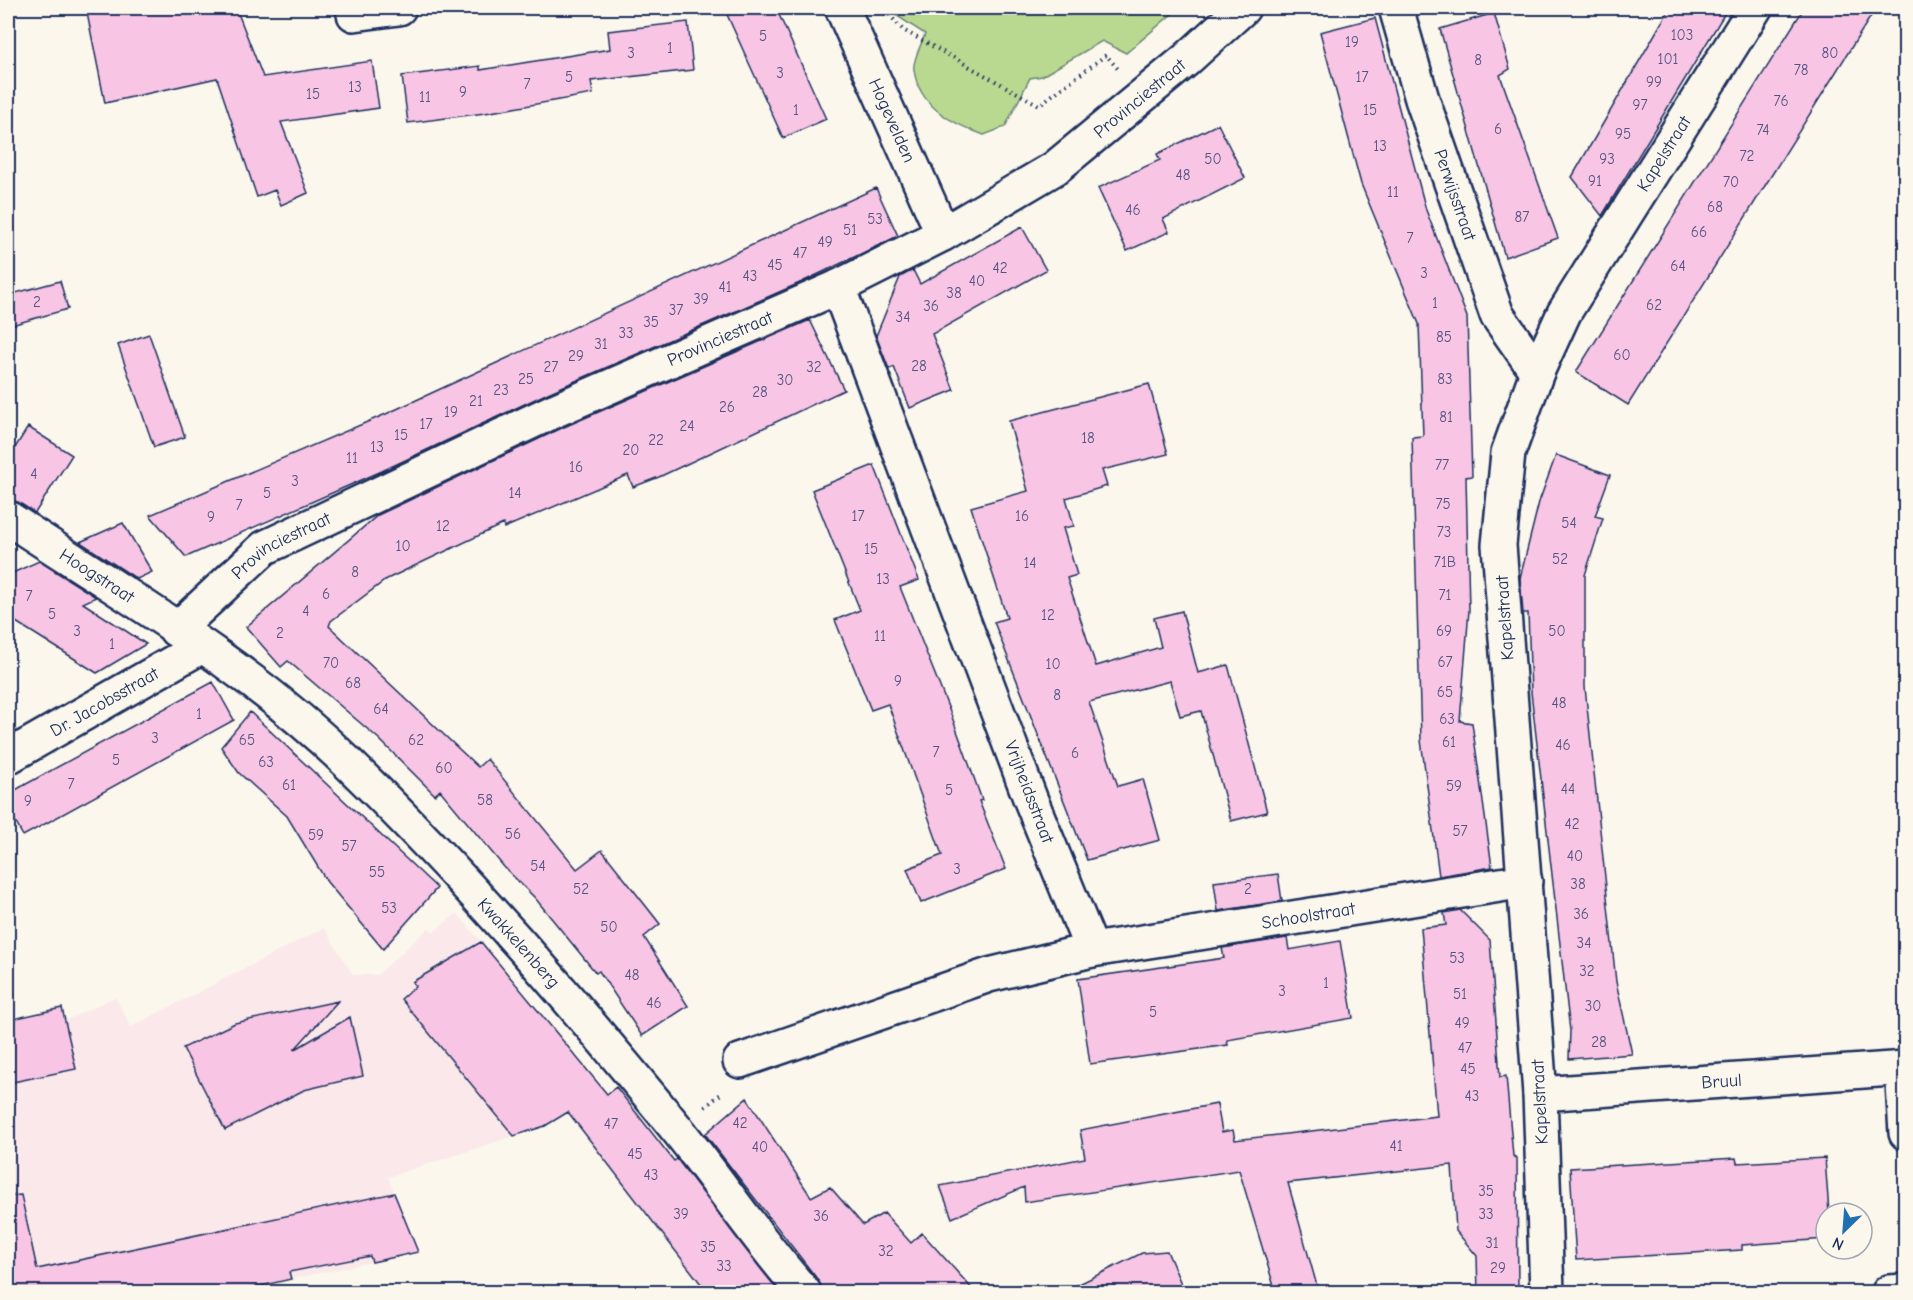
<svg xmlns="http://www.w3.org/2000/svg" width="1913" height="1300" viewBox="0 0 1913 1300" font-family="'Comic Neue',sans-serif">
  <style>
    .built { fill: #fae8ea }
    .green { fill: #b9d890; stroke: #6a8477; stroke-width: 1.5 }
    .building { fill: #f8c5e5; stroke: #1b2f5e; stroke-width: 1.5 }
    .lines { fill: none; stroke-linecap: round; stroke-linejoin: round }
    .minor-casing { stroke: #1b2f5e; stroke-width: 38 }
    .path { stroke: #1b2f5e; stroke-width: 4; stroke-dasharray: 1.5 4.5; stroke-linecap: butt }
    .minor { stroke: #fbf7ec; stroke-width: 33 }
    .labels { text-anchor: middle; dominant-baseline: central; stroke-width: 4.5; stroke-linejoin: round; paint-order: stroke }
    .number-label { font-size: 15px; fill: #525480 }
    .street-label { font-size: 18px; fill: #1b2f5e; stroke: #fbf7ec }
  </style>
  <rect width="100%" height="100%" fill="#fbf7ec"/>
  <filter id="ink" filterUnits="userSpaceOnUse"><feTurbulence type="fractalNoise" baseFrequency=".0167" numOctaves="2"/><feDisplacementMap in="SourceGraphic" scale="12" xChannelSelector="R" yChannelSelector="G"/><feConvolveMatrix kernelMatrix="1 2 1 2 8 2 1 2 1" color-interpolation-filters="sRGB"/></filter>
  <g filter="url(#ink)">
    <!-- built -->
    <path class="built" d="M457,913L604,1090L545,1126L388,1177L418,1252L231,1292H8V1020L62,1008L65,1021L115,997L131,1027L324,928L353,975H377L429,928L434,932Z"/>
    <!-- green -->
    <path class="green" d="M885,8H1179L1126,53L1102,41L1042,76L1030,78L1005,127L984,135C953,124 919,107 914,70C912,60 922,44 925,34Z"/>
    <!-- building -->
    <path class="building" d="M86,8H236L263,77L372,61L379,108L281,122L308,193L281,205L275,190L257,197L217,78L105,103Z
      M724,8H776L826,119L783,138Z
      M1670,8H1728L1602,216L1572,177Z
      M1804,8H1876L1628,405L1576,372Z
      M1494,13L1510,69L1500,75L1558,238L1505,257L1440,29Z
      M1375,18L1426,210L1467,317L1472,476L1466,477L1469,610L1460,721L1472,723L1492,867L1439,876L1421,740L1412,437L1423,436L1419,324L1361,184L1320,32Z
      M688,22L693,70L591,81L593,94L485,113L408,123L402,76L480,66V70L610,49L608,31Z
      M1218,124L1245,178L1163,219L1169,232L1127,251L1098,188L1160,160L1157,154Z
      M876,188L898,236L802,282L548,393L382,471L186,557L150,515L386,414Z
      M1022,227L1046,270L932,334L954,390L910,408L894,367L889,369L876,336L900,277L913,270L920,284Z
      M60,281L68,309L8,326V295Z
      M810,320L844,390L659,477L633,487L628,475L504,528L503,524L387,579L331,621L329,626L478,767L487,759L577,869L602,850L660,924L644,937L688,1006L642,1036L599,971L596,973L535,898L504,867L440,790L435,795L379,739L288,661L281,667L246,627L378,515L564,427Z
      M149,334L185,437L154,447L118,345Z
      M1149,384L1168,454L1102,470L1107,486L1066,498L1074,526L1063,528L1077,575L1067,578L1096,666L1161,647L1154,618L1182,611L1198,673L1228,665L1267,812L1231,821L1201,711L1180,716L1170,681L1089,702L1118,786L1143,779L1160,840L1087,860L994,622L1007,618L971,507L1028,491L1009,421Z
      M28,427L72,455L35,513L18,502L8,500V459Z
      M1556,455L1610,475L1595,516L1603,518L1585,575V687L1616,982L1632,1054L1569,1059L1570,1031L1531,692L1528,613H1523L1520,578L1539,502Z
      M874,465L919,580L900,587L952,717L982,800L979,801L1006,869L921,903L907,869L942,855L888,704L871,710L835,620L860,610L812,490Z
      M123,523L152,572L137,579L80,542Z
      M39,561L96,597L83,603L146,644L97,673L8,617V575Z
      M213,682L234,720L23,836L8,808V794Z
      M250,712L437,888L383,949L327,882L287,816L239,773L221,747Z
      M1278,874L1282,901L1218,911L1214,882Z
      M1460,910L1490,940L1500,1077L1506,1076L1513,1156L1517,1158L1518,1293H1478L1477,1256L1456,1231L1452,1165L1288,1183L1319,1293H1276L1239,1170L1025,1202L1024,1187L952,1218L940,1186L1085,1158L1080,1130L1217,1104L1222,1132L1233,1130L1235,1140L1437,1116L1421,928L1446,925L1444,913Z
      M1287,938L1289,950L1340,941L1353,1018L1227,1040L1228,1045L1090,1064L1078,979L1224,958L1222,948Z
      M481,942L607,1094L616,1087L674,1161L677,1159L780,1293H708L568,1112L545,1126L514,1136L401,999L416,986L412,982Z
      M338,1001L294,1050L350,1017L363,1076L304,1090L225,1130L183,1048L235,1023Z
      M62,1008L76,1069L8,1083V1020Z
      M747,1098L811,1197L830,1187L863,1225L884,1213L911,1243L922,1233L976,1293H822L818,1280L705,1134Z
      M1736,1158L1737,1163L1825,1158L1829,1213H1826V1239L1742,1245V1250L1576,1260L1570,1168Z
      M394,1193L418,1252L372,1262L370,1256L289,1272L291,1279L231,1293H8V1196L21,1195L37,1269Z
      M1167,1251L1185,1293H1061L1142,1253Z"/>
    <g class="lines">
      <defs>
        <g id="minor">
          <path d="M353,8L354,14L399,8"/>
          <path id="s1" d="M842,8L943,234"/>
          <path id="s2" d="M1396,8L1422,99L1497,315L1537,372"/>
          <path id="s3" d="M8,518C124,595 249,666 349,764C466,878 573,1002 676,1128C720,1182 758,1241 804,1292"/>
          <path id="s4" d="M176,630L264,548L556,410L838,287L943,234L1055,168L1186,60L1243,8"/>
          <path id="s5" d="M8,757L202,646"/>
          <path id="s6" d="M1092,950L1525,881"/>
          <path d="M740,1061L989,975L1092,950L1030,798L838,287"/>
          <path d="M1902,1068L1906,1133"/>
          <path id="s7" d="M1540,1094L1906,1068"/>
          <path id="s8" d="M1547,1292L1540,1094L1499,545L1508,453L1537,372L1564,313L1755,8"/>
          <path d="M1889,1292L1906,1291"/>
        </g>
      </defs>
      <!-- minor casing -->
      <use href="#minor" class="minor-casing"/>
      <!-- path -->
      <path class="path" d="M885,10L903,30L1039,105L1106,55L1118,69
        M705,1107L722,1093"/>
      <!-- minor -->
      <use href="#minor" class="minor"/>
    </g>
  </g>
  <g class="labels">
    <!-- number labels -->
    <g class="number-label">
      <text x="1682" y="35">103</text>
      <text x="763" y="36">5</text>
      <text x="1352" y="42">19</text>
      <text x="670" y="48">1</text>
      <text x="631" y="53">3</text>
      <text x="1830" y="53">80</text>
      <text x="1668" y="59">101</text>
      <text x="1478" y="60">8</text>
      <text x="1801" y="70">78</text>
      <text x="780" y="73">3</text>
      <text x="569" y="77">5</text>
      <text x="1362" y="77">17</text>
      <text x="1654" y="82">99</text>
      <text x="527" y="84">7</text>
      <text x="355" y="87">13</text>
      <text x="463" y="92">9</text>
      <text x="313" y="94">15</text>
      <text x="425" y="97">11</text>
      <text x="1781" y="101">76</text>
      <text x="1640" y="105">97</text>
      <text x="796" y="110">1</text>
      <text x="1370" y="110">15</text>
      <text x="1498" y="129">6</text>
      <text x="1763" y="130">74</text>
      <text x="1623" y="134">95</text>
      <text x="1380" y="146">13</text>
      <text x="1747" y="156">72</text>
      <text x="1213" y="159">50</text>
      <text x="1607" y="159">93</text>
      <text x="1183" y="175">48</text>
      <text x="1595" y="181">91</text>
      <text x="1731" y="182">70</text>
      <text x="1393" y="192">11</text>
      <text x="1715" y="207">68</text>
      <text x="1133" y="210">46</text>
      <text x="1522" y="217">87</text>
      <text x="875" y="219">53</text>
      <text x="850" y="230">51</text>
      <text x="1699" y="232">66</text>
      <text x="1410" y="238">7</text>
      <text x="825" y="242">49</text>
      <text x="800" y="253">47</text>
      <text x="775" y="265">45</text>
      <text x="1678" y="266">64</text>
      <text x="1000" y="268">42</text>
      <text x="1424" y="273">3</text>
      <text x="750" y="276">43</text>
      <text x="977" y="281">40</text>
      <text x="725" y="287">41</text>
      <text x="954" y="293">38</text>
      <text x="701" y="299">39</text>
      <text x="37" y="302">2</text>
      <text x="1435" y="303">1</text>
      <text x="1654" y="305">62</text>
      <text x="931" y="306">36</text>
      <text x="676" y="310">37</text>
      <text x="903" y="317">34</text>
      <text x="651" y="322">35</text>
      <text x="626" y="333">33</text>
      <text x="1444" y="337">85</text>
      <text x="601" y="344">31</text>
      <text x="1622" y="355">60</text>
      <text x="576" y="356">29</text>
      <text x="919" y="366">28</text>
      <text x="551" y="367">27</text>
      <text x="814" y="367">32</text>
      <text x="526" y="379">25</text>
      <text x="1445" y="379">83</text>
      <text x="785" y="380">30</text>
      <text x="501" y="390">23</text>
      <text x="760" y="392">28</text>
      <text x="476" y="401">21</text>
      <text x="727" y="407">26</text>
      <text x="451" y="412">19</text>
      <text x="1446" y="417">81</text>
      <text x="426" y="424">17</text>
      <text x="687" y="426">24</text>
      <text x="401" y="435">15</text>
      <text x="1088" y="438">18</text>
      <text x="656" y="440">22</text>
      <text x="377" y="447">13</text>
      <text x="631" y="450">20</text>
      <text x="352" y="458">11</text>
      <text x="1442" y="465">77</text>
      <text x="576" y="467">16</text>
      <text x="34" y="474">4</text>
      <text x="295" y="481">3</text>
      <text x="267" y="493">5</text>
      <text x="515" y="493">14</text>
      <text x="1443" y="504">75</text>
      <text x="239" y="505">7</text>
      <text x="858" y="516">17</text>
      <text x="1022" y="516">16</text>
      <text x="211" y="517">9</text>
      <text x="1569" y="523">54</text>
      <text x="443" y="526">12</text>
      <text x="1444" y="532">73</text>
      <text x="403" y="546">10</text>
      <text x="871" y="549">15</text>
      <text x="1560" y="559">52</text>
      <text x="1445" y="562">71B</text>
      <text x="1030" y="563">14</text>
      <text x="355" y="572">8</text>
      <text x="883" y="579">13</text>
      <text x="326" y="594">6</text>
      <text x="1445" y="595">71</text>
      <text x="29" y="596">7</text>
      <text x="306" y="611">4</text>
      <text x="52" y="614">5</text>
      <text x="1048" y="615">12</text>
      <text x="77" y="631">3</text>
      <text x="1444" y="631">69</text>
      <text x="1557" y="631">50</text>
      <text x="280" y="633">2</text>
      <text x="880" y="636">11</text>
      <text x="112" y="644">1</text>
      <text x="1445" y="662">67</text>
      <text x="331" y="663">70</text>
      <text x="1053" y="664">10</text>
      <text x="898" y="681">9</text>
      <text x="353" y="683">68</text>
      <text x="1445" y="692">65</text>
      <text x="1057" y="695">8</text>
      <text x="1559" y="703">48</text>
      <text x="381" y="709">64</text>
      <text x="199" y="714">1</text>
      <text x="1447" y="719">63</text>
      <text x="155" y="738">3</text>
      <text x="247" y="740">65</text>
      <text x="416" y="740">62</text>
      <text x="1449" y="742">61</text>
      <text x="1563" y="745">46</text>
      <text x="936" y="752">7</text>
      <text x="1075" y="753">6</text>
      <text x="116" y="760">5</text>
      <text x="266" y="762">63</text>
      <text x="444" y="768">60</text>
      <text x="71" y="784">7</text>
      <text x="289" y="785">61</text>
      <text x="1454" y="786">59</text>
      <text x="1568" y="789">44</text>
      <text x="949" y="790">5</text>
      <text x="485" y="800">58</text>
      <text x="28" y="801">9</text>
      <text x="1572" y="824">42</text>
      <text x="1460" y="831">57</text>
      <text x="513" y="834">56</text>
      <text x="316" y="835">59</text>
      <text x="349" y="846">57</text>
      <text x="1575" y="856">40</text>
      <text x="538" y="866">54</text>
      <text x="957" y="869">3</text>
      <text x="377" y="872">55</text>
      <text x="1578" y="884">38</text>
      <text x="581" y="889">52</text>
      <text x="1248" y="889">2</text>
      <text x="389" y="908">53</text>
      <text x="1581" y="914">36</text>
      <text x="609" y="927">50</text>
      <text x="1584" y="943">34</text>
      <text x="1457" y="958">53</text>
      <text x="1587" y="971">32</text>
      <text x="632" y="975">48</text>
      <text x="1326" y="983">1</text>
      <text x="1282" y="991">3</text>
      <text x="1460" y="994">51</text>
      <text x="654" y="1003">46</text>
      <text x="1593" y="1006">30</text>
      <text x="1153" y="1012">5</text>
      <text x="1462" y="1023">49</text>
      <text x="1599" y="1042">28</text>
      <text x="1465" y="1048">47</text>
      <text x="1468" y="1069">45</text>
      <text x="1472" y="1096">43</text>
      <text x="740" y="1123">42</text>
      <text x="611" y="1124">47</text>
      <text x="1396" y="1146">41</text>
      <text x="760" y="1147">40</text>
      <text x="635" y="1154">45</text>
      <text x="651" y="1175">43</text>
      <text x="1486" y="1191">35</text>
      <text x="681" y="1214">39</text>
      <text x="1486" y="1214">33</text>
      <text x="821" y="1216">36</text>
      <text x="1492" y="1243">31</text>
      <text x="708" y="1247">35</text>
      <text x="886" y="1251">32</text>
      <text x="724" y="1266">33</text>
      <text x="1498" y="1268">29</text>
    </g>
    <!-- street labels -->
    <g class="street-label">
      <text stroke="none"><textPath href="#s4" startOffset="1108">Provinciestraat</textPath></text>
      <text stroke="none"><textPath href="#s1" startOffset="123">Hogevelden</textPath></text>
      <text stroke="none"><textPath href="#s8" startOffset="1180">Kapelstraat</textPath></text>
      <text stroke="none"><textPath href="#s2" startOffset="196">Perwijsstraat</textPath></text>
      <text stroke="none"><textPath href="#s4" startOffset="622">Provinciestraat</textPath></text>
      <text stroke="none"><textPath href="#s4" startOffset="136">Provinciestraat</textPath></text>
      <text stroke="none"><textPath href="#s3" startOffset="106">Hoogstraat</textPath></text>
      <text transform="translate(1505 618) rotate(-94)">Kapelstraat</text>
      <text stroke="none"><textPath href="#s5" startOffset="111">Dr. Jacobsstraat</textPath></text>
      <text transform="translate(1029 792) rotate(69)">Vrijheidsstraat</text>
      <text stroke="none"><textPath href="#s6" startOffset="219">Schoolstraat</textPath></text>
      <text stroke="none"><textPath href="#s3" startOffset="668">Kwakkelenberg</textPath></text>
      <text stroke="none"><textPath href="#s7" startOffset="182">Bruul</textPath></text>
      <text transform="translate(1540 1102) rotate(-93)">Kapelstraat</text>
    </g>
  </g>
  <!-- margin -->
  <rect width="1913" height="1300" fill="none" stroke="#fbf7ec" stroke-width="30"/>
  <rect x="15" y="15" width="1883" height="1270" fill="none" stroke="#1b2f5e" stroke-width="2" filter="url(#ink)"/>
  <!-- north arrow -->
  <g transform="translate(1844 1231) rotate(205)"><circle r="28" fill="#fbf7ec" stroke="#a1a7b3" stroke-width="1.5"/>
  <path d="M0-4.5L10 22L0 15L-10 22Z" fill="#1f6fb2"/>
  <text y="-9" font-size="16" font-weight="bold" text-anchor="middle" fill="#1b2f5e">N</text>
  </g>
</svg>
